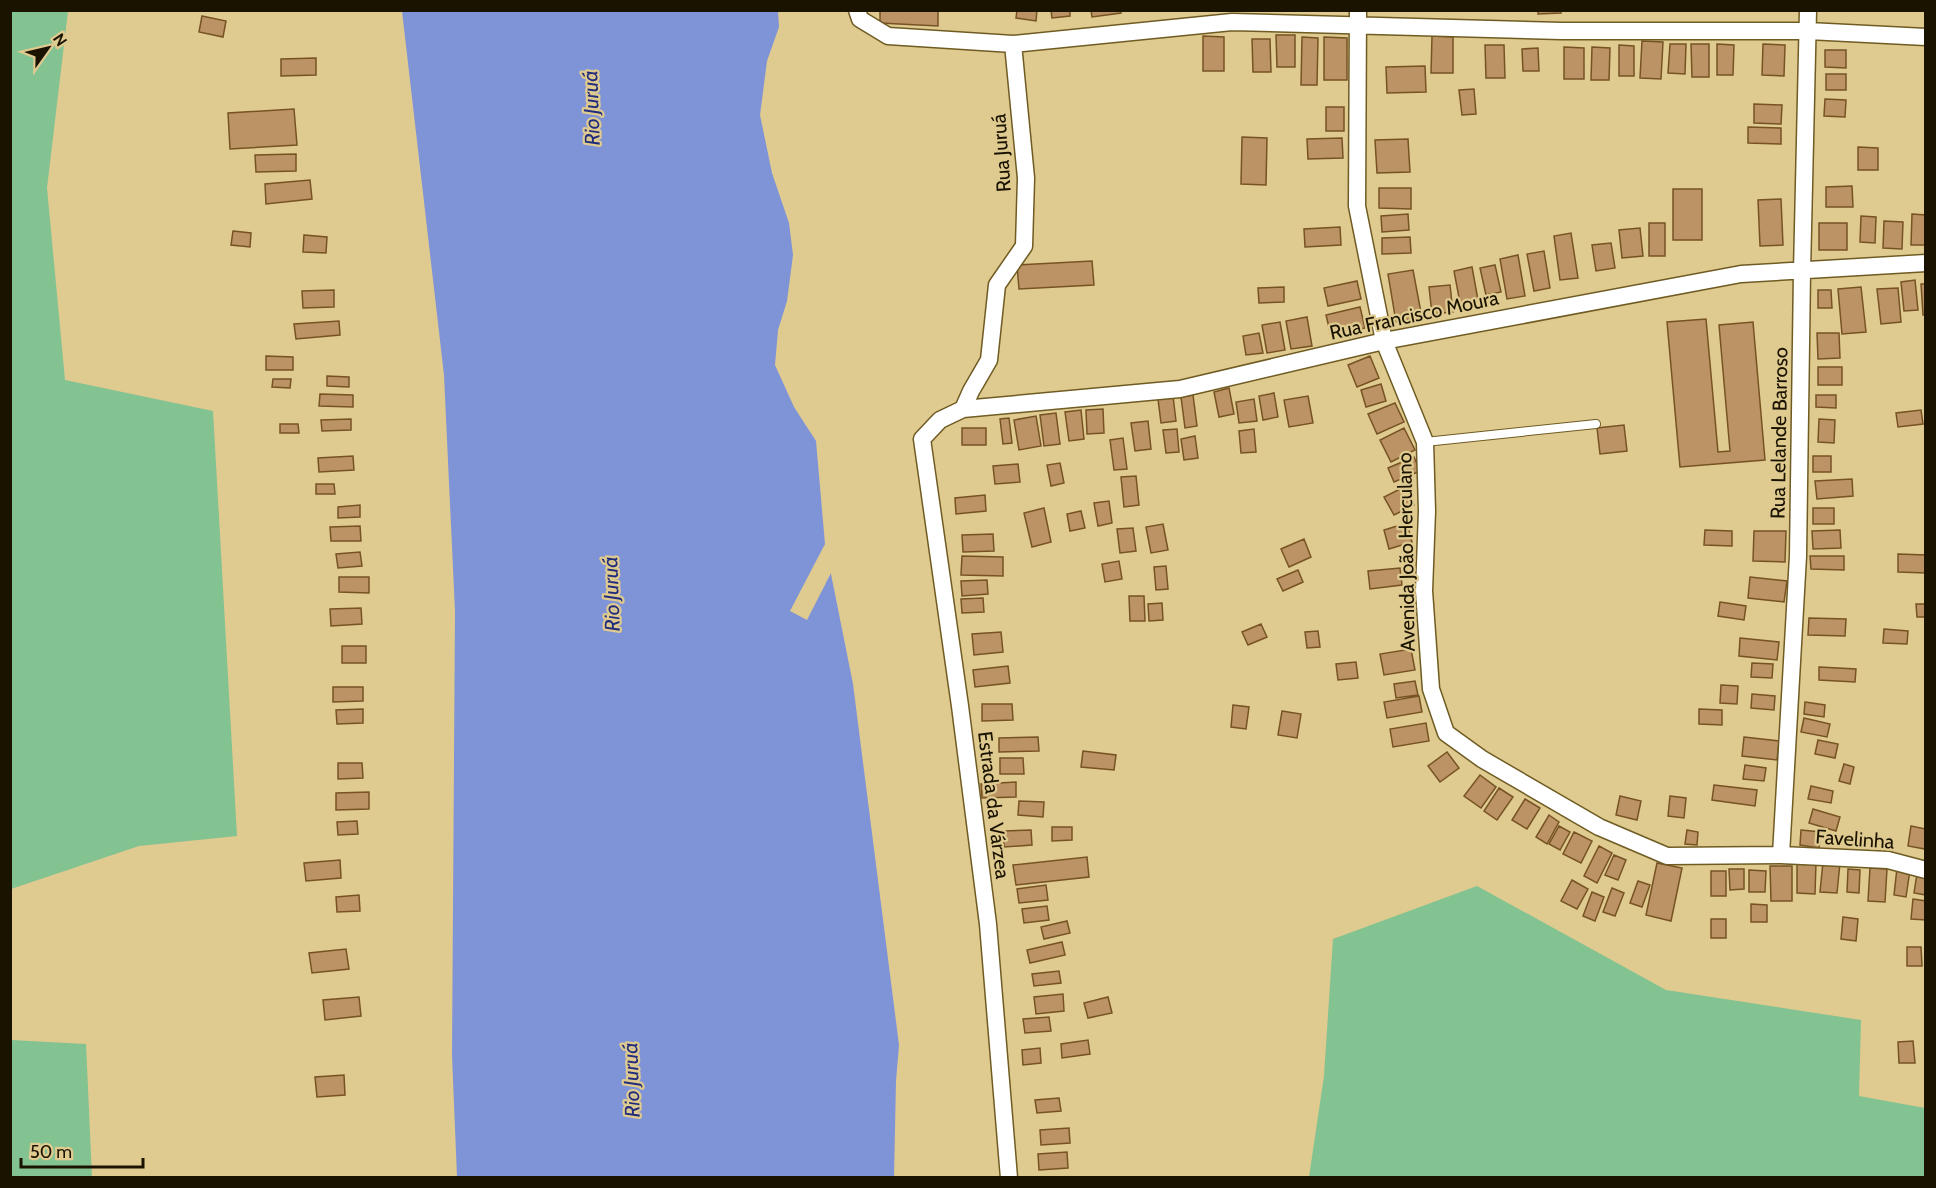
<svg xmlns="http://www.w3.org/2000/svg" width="1936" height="1188" viewBox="0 0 1936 1188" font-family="Cabin,sans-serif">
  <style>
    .green { fill: #83c291 }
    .water { fill: #7f93d7 }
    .pier { fill: #dfca90 }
    .building { fill: #bb9364; stroke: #775324; stroke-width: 1.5 }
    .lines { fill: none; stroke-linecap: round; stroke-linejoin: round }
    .service-casing { stroke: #6f5c23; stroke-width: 10 }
    .minor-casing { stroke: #6f5c23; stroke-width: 19 }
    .service { stroke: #fff; stroke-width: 8 }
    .minor { stroke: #fff; stroke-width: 16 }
    .labels { text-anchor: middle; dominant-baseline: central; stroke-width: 4.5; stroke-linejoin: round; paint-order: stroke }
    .street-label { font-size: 20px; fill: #1a1300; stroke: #dfca90 }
    .water-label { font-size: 21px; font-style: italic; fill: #212d7c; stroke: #dfca90 }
  </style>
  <rect width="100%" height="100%" fill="#dfca90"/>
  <!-- green -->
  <path class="green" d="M10,11H68L47,188L65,380L213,411L237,836L139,846L11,889Z
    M1477,886L1666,990L1861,1020L1859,1096L1925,1108V1177H1309L1324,1076L1333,939Z
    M11,1040L86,1044L92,1177H11Z"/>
  <!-- water -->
  <path class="water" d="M402,11H778L779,27L767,61L760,115L772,173L789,223L793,255L787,301L778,330L775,365L794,407L816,441L825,544L853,684L899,1045L896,1081L894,1177H457L452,1055L455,611L444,375Z"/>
  <!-- pier -->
  <path class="pier" d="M825,544L828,546L832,571L807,620L790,611Z"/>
  <!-- building -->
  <path class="building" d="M880,10H938V26L880,23Z
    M1017,10H1037L1036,21L1016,18Z
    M1051,10H1070V16L1052,18Z
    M1091,10H1121V13L1092,17Z
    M1538,10H1561V13L1538,14Z
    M202,16L226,21L223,37L199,32Z
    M1276,35H1295V67H1277Z
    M1203,36L1224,37V71H1203Z
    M1432,36L1453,37V73H1431Z
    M1302,37L1318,38L1317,85H1301Z
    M1324,37L1347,38V80H1324Z
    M1252,39H1270L1271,72H1253Z
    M1642,41L1663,42L1661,79L1640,78Z
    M1670,44H1686L1685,74L1668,73Z
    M1691,44H1709V77H1692Z
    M1717,44L1734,45L1733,75H1717Z
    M1763,44L1785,45L1784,76L1762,75Z
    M1485,45H1504L1505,78H1486Z
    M1619,45L1634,46V76H1619Z
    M1564,47L1584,48V79H1564Z
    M1592,47L1610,48L1609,80H1591Z
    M1538,48L1539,71H1523L1522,49Z
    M1825,50H1846V68L1825,67Z
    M316,58V75L281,76V59Z
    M1425,66L1426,92L1387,93L1386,67Z
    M1826,74H1846V90H1826Z
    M1474,89L1476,114L1462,115L1459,90Z
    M1825,99L1846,100L1845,117L1824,116Z
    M1754,104L1782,105L1781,124L1754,123Z
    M1326,107H1344V131H1326Z
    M294,109L297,145L230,149L228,113Z
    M1748,127L1781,128V144L1748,143Z
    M1242,137L1267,138L1266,185L1241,184Z
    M1342,138L1343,158L1308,159L1307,139Z
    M1408,139L1410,172L1377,173L1375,140Z
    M1858,147L1878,148V170H1858Z
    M296,154V171L256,172L255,155Z
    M310,180L312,199L266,204L265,184Z
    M1852,186L1853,207H1826V187Z
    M1379,188H1411V209L1379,208Z
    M1673,189H1702V240H1673Z
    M1781,199L1783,245L1760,246L1758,200Z
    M1408,214L1409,230L1382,232L1381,216Z
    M1912,214L1926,215V245H1911Z
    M1861,216L1876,217L1875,243L1860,242Z
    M1884,221L1903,222L1902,249L1883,248Z
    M1649,223H1665V256H1649Z
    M1819,223H1847V250H1819Z
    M1340,227L1341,245L1305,247L1304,229Z
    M1640,228L1643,256L1622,258L1619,230Z
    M233,231L251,233L250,247L231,245Z
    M1571,233L1578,278L1560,280L1554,236Z
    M304,235L327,237L326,253L303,252Z
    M1410,237L1411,253L1382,254V238Z
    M1611,243L1615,268L1596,271L1592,245Z
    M1544,251L1550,288L1534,291L1527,254Z
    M1518,255L1525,296L1507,299L1500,259Z
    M1092,261L1094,285L1019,289L1017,265Z
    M1495,265L1501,292L1486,295L1480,268Z
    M1472,267L1478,300L1460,303L1454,271Z
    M1413,270L1422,318L1396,322L1388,274Z
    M1915,280L1918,310L1904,311L1901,282Z
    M1357,281L1361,299L1328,306L1324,288Z
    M1921,284H1926V315H1923Z
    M1450,285L1453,312L1432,314L1429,287Z
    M1284,287V302L1259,303L1258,288Z
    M1861,287L1866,332L1842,334L1838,289Z
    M1898,288L1901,322L1881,324L1877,289Z
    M334,290V307L303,308L302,291Z
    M1818,290H1831L1832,308H1818Z
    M1360,307L1365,328L1331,336L1326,315Z
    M1307,317L1312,346L1291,349L1286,321Z
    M1706,319L1718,452L1730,451L1719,325L1753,322L1765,460L1680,467L1667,322Z
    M339,321L340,335L296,339L294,324Z
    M1280,322L1285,350L1267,353L1262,325Z
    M1259,333L1263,353L1246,355L1243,336Z
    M1817,333H1839L1840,358L1818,359Z
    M266,356L293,357V370H266Z
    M1370,356L1379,378L1357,387L1348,365Z
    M1818,367H1842V385H1818Z
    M327,376L349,377V387L327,386Z
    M273,379H291L290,388L272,387Z
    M1381,384L1386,401L1366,407L1361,390Z
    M1229,388L1234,414L1219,417L1214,392Z
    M1274,393L1278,417L1263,420L1259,396Z
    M320,394L353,395V407L319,406Z
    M1193,395L1197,426L1185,428L1181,397Z
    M1816,395H1836V408L1816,407Z
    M1173,396L1176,421L1161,423L1158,399Z
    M1308,396L1313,423L1289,427L1284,400Z
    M1254,399L1257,421L1239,423L1236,402Z
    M1395,403L1404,422L1377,434L1368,414Z
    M1103,409L1104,433L1087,434L1086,410Z
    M1081,410L1084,439L1069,441L1065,412Z
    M1921,410L1923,424L1898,427L1896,413Z
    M1056,413L1060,444L1044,446L1040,415Z
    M1036,416L1041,446L1019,450L1014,420Z
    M1009,418L1012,443L1003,444L1000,419Z
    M351,419V430L322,431L321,420Z
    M1819,419L1835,420L1834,443L1818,442Z
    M1148,421L1151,449L1135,451L1131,423Z
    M280,424H298L299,433H280Z
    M1624,425L1627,451L1600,454L1597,428Z
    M962,428H986V445H962Z
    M1404,428L1415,450L1391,462L1380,440Z
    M1177,429L1179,452L1166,453L1163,430Z
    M1254,429L1256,452L1241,453L1239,431Z
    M1195,436L1198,458L1184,460L1181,439Z
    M1123,438L1127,469L1114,470L1110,440Z
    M353,456L354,470L319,472L318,458Z
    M1813,456H1831V472H1813Z
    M1414,457L1420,471L1394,482L1388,468Z
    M1060,463L1064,483L1051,486L1047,465Z
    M1018,464L1020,482L995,484L993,466Z
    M1136,476L1139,505L1124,507L1121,477Z
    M1852,479L1853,496L1817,499L1815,481Z
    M316,484H334L335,494H316Z
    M1404,487L1414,505L1394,515L1384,497Z
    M985,495L986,511L956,514L955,498Z
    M1109,501L1112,523L1098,526L1094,503Z
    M360,505V517L338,518V507Z
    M1044,508L1051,542L1032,547L1024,513Z
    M1813,508H1834V524H1813Z
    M1081,511L1085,528L1070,531L1067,514Z
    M1407,523L1412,542L1389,549L1384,530Z
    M1163,524L1168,550L1151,553L1146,527Z
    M360,526L361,541H331L330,527Z
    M1133,528L1136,551L1120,553L1117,529Z
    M1705,530L1732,531V546L1704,545Z
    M1840,530L1841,548L1813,549L1812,531Z
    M1754,531H1786L1785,562L1753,561Z
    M993,534L994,551L963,552L962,535Z
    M1304,539L1311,557L1289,567L1281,549Z
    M360,552L362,566L338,568L336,554Z
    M1898,554L1926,555V573L1898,572Z
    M962,556L1003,557V576L961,575Z
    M1810,556H1844V570L1811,569Z
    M1119,561L1122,579L1105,582L1102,564Z
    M1166,566L1168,589L1156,590L1154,567Z
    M1400,568L1402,585L1370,589L1368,571Z
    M1298,570L1303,582L1283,591L1277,579Z
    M339,577H369V593L339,592Z
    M1750,577L1787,581L1784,602L1748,598Z
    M987,580L988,594L962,596L961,581Z
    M1129,596H1144L1145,621H1130Z
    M983,598L984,612L962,613L961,599Z
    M1720,602L1746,606L1744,620L1718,616Z
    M1162,603L1163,620L1149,621L1148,604Z
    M1916,604H1926V617H1917Z
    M361,608L362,624L331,626L330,609Z
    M1809,618L1846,619L1845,636L1808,635Z
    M1261,624L1267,637L1248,645L1242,632Z
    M1884,629L1908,631L1907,644L1883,643Z
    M1318,631L1320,647L1307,648L1305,632Z
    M1001,632L1003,652L974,655L972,634Z
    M1740,638L1779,642L1777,660L1739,656Z
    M342,646H366V663H342Z
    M1411,649L1415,670L1384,675L1380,654Z
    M1356,662L1358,678L1338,680L1336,664Z
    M1752,663L1773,664L1772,678L1751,677Z
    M1008,666L1010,683L975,687L973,670Z
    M1819,667L1856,669L1855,682L1819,680Z
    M1415,681L1418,695L1396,698L1394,684Z
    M1721,685L1738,686L1737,704L1720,703Z
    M333,687H363V701L333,702Z
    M1752,694L1775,696L1774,710L1751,708Z
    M1419,696L1422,712L1387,718L1384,702Z
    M1805,702L1825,705L1824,717L1804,714Z
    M982,704H1012L1013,720L982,721Z
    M1233,705L1249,707L1246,729L1231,727Z
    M363,709V723L337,724L336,710Z
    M1699,709L1722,710V725L1699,724Z
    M1282,711L1301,714L1297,738L1278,735Z
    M1804,718L1830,724L1827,737L1801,732Z
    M1426,723L1429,741L1393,747L1390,729Z
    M1038,737L1039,751L999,752V738Z
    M1744,737L1779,741L1777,760L1742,756Z
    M1818,740L1838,744L1835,758L1815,754Z
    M1083,751L1116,755L1114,770L1081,767Z
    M1447,752L1459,768L1440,782L1428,766Z
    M1000,758H1023L1024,774H1000Z
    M338,763H362L363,778L338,779Z
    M1844,764L1854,767L1850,784L1839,781Z
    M1745,765L1766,768L1764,781L1743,779Z
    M1480,775L1496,787L1481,808L1464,796Z
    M1016,782V797L982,798L981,784Z
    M1714,785L1757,790L1755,806L1712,800Z
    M1811,786L1833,791L1831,803L1808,799Z
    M1499,788L1513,797L1497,820L1484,811Z
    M369,792V809L336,810V793Z
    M1620,796L1641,801L1637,820L1616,815Z
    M1670,796L1686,798L1684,818L1668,816Z
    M1525,799L1540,808L1527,829L1512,820Z
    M1019,801L1044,802L1043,817L1018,815Z
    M1813,809L1840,817L1836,831L1809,823Z
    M1549,815L1559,822L1547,844L1536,837Z
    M357,821L358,834L338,835L337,822Z
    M1559,826L1570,832L1560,850L1549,844Z
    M1911,826L1926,829L1925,849L1908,846Z
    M1052,827H1072V840L1052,841Z
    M1031,830L1032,845L1004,847L1003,831Z
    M1687,830L1698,832L1697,845L1685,844Z
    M1801,830L1821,832L1819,848L1800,845Z
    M1574,832L1592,841L1581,863L1563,854Z
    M1599,846L1612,853L1597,883L1584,876Z
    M1614,855L1626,860L1618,880L1605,875Z
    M1087,857L1089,877L1016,885L1013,865Z
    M340,860L341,878L306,881L304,863Z
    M1823,862L1840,863L1837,893L1820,892Z
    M1657,863L1682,868L1671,921L1646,915Z
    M1797,863H1816L1815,894L1797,893Z
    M1770,866H1792V901H1771Z
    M1870,868L1887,869L1885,902L1868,901Z
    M1897,868L1910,870L1906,897L1894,895Z
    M1729,869H1744V889L1730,890Z
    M1848,869L1860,870L1859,893L1847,892Z
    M1749,870L1766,871L1765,892H1749Z
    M1711,871H1726V896H1711Z
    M1917,874L1926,875V895L1914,893Z
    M1572,880L1588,889L1577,909L1561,901Z
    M1638,881L1650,885L1642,907L1630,903Z
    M1046,885L1048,900L1019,903L1017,889Z
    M1612,888L1624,893L1615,916L1603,912Z
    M1592,892L1604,897L1595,921L1583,916Z
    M359,895L360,911L337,912L336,897Z
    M1913,899L1926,901V920L1911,919Z
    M1751,904L1767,905V922H1751Z
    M1047,906L1049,920L1024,923L1022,909Z
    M1843,917L1858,919L1856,941L1841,939Z
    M1711,919H1726V938H1711Z
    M1067,921L1070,933L1044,939L1041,927Z
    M1062,942L1065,955L1030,963L1027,950Z
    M1907,947H1921L1922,966H1907Z
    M346,949L349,969L312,973L309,953Z
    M1059,971L1061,983L1034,986L1032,974Z
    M1063,994L1064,1011L1036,1014L1034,997Z
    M359,997L361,1016L325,1020L323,1000Z
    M1108,997L1112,1013L1088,1018L1084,1003Z
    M1049,1017L1051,1031L1025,1033L1023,1019Z
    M1088,1040L1090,1054L1062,1058L1061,1044Z
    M1913,1041L1915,1063H1899L1898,1042Z
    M1040,1048L1041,1063L1023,1065L1022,1050Z
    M344,1075L345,1095L317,1097L315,1077Z
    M1059,1098L1061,1111L1037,1113L1035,1100Z
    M1069,1128L1070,1143L1041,1145L1040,1130Z
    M1067,1152L1068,1168L1039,1170L1038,1154Z"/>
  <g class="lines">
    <defs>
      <path id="service" d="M1425,442L1596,424"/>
      <path id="minor" d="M857,10L860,19L888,36L1013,44L1232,22L1561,31H1808L1926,37
        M1358,10L1357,206L1384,341L1425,442L1427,511L1424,591L1431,689L1446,733L1482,759L1599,827L1667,856L1781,855L1888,860L1926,870
        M963,409L971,391L989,360L997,285L1024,246L1026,178L1013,44
        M1781,855L1798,556L1802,272L1808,10
        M1009,1178L988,924L960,706L922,439L940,420L963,409L1180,389L1384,341L1741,274L1926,263"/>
    </defs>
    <!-- service casing -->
    <use href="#service" class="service-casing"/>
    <!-- minor casing -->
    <use href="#minor" class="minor-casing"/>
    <!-- service -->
    <use href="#service" class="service"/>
    <!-- minor -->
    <use href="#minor" class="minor"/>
  </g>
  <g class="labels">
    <!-- street labels -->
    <g class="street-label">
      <text transform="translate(1001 153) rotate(-94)">Rua Juruá</text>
      <text transform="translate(1414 315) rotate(-12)">Rua Francisco Moura</text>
      <text transform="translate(1779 433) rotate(-89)">Rua Lelande Barroso</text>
      <text transform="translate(1406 552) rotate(-91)">Avenida João Herculano</text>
      <text transform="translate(994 805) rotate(83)">Estrada da Várzea</text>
      <text transform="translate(1855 839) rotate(4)">Favelinha</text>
    </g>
    <!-- water labels -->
    <g class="water-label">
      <text transform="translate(591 108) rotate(-92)">Rio Juruá</text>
      <text transform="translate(611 594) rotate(-92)">Rio Juruá</text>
      <text transform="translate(631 1080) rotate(-92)">Rio Juruá</text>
    </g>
  </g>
  <!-- border -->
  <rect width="1936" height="1188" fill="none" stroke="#1a1300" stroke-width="24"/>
  <!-- north arrow -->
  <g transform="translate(48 48) rotate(56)" stroke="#dfca90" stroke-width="4.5" paint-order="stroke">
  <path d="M0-4.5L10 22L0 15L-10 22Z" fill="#1a1300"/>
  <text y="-9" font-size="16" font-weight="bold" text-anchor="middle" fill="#1a1300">N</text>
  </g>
  <!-- scale -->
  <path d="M21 1158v9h122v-9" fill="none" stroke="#1a1300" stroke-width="3"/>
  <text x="30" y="1158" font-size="18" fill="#1a1300" stroke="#dfca90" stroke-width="4.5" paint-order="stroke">50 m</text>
</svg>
